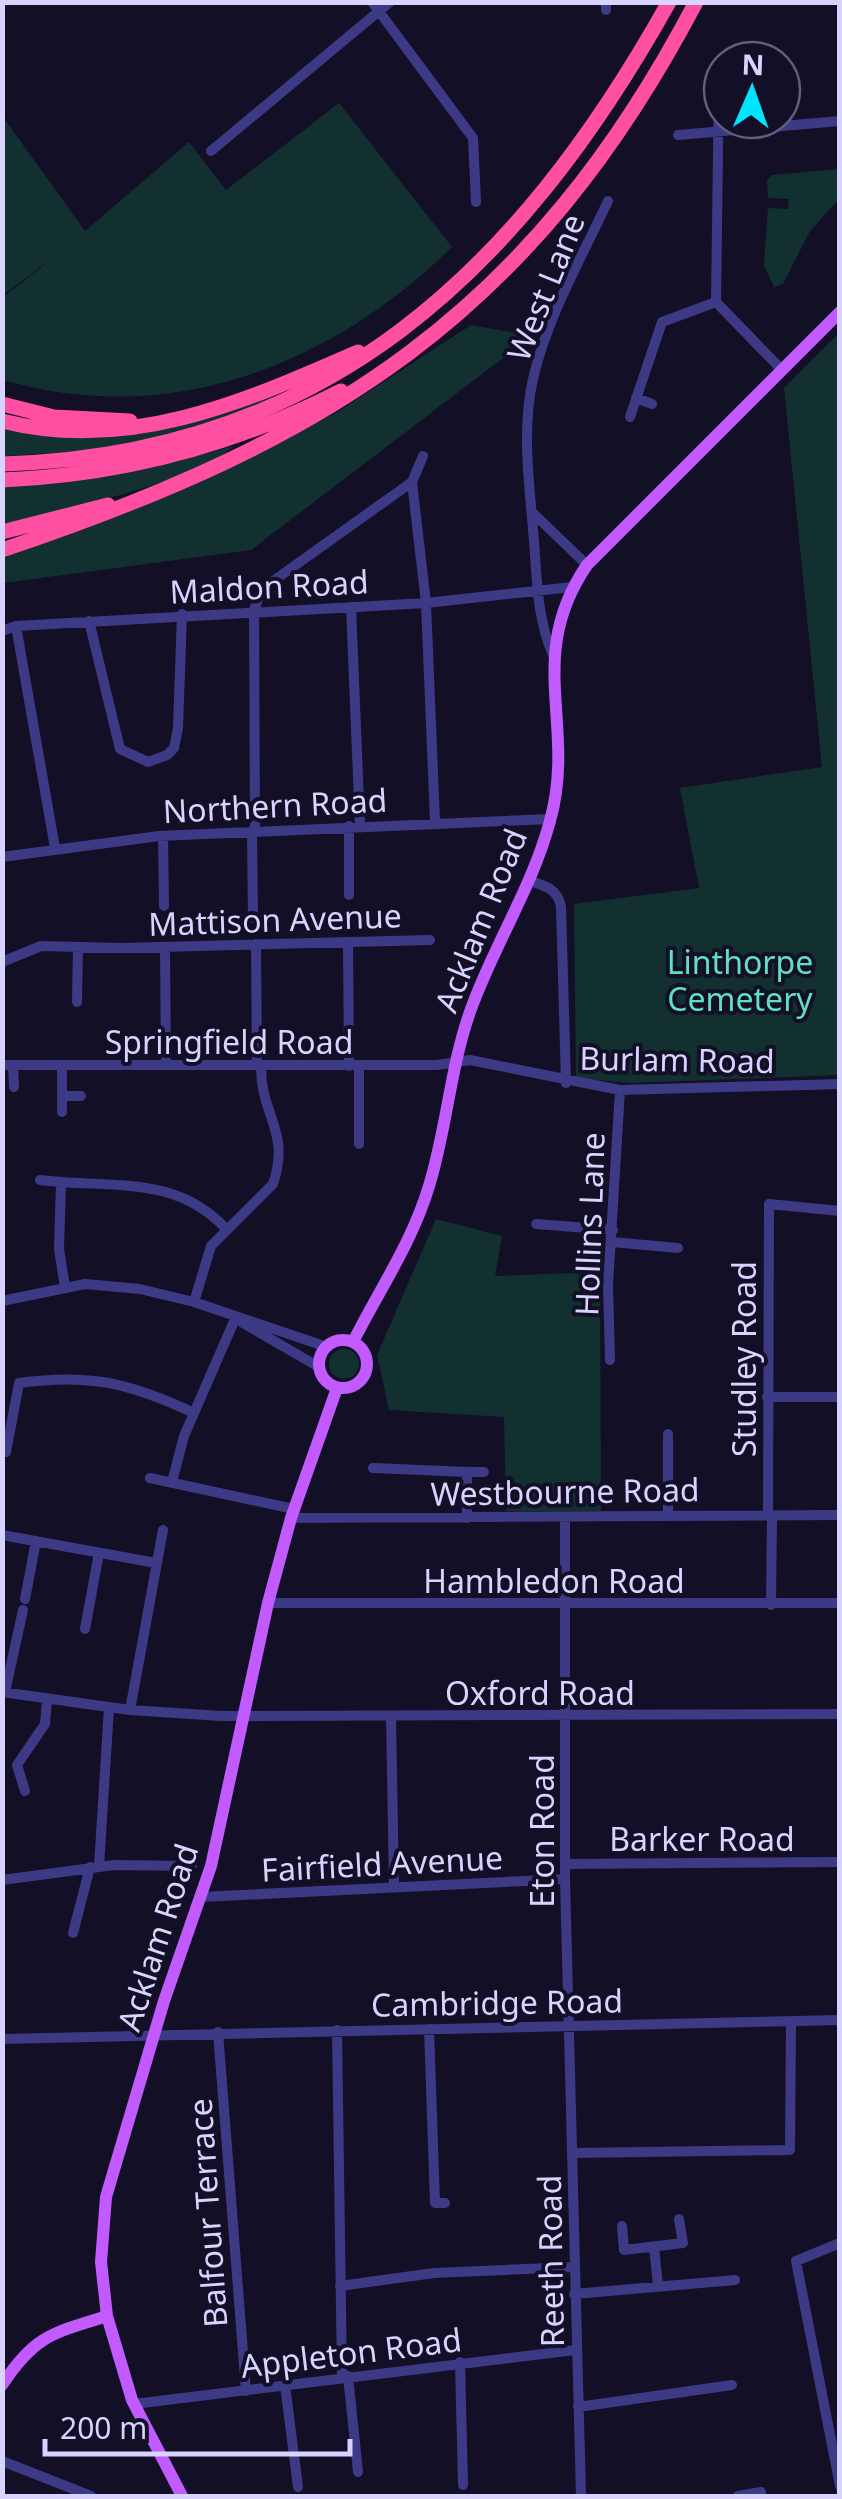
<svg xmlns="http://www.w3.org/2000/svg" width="842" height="2499" viewBox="0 0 842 2499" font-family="'Noto Sans',sans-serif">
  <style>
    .green { fill: #12302f }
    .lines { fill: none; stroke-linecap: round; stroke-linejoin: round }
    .minor { stroke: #3d3a85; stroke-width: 10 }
    .major { stroke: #c25bff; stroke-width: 12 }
    .highway { stroke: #ff4fa3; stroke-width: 15 }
    .labels { text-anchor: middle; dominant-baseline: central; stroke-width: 8; stroke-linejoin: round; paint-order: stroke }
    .street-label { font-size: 32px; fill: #d9d4ff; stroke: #130f26 }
    .park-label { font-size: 32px; fill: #5fe0c0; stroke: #130f26 }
  </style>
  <rect width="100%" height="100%" fill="#130f26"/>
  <!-- green -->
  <path class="green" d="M339,103L452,247C332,365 170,429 3,380V297L62,251L3,295V117L85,231L189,142L226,190Z
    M839,169V199L810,231L783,284L774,287L764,265L768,208L788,209L789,199L768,198L767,180L772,175Z
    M471,325L527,335L507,355L251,550L3,583V555L192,485L339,411Z
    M839,333V1075L631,1083L576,1078L574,904L699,888L680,788L822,767L784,388Z
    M292,392L185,432L89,451L3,456L2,425L74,435Z
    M234,446C200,481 55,512 3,524L2,483L148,468Z
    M436,1219L502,1236L495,1276L600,1272L601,1511H506L504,1417L389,1410L377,1355Z
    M329 1364a15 15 0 1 1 30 0a15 15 0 1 1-30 0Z"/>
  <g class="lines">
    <!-- minor -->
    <path class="minor" d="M372,2L473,138L476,202
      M606,2V10
      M719,77L716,302L782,370
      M678,135L840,121
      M211,151L390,2
      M636,398L652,404
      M630,417L662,322L716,302
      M412,482L423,456
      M533,513L587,565
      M351,607L360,826
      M89,621L120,749L148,762L167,755L174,748L178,728L182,614
      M16,626L55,848
      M2,631L16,626L426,603L572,587
      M553,655C537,619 537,579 534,541C530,489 521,431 533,379C547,317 581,259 608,201
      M349,826V895
      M252,831L253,918
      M255,831L254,610L262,589L412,482L426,603L435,822
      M163,836L164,906
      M2,857L159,836L551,819
      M530,881C546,886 558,889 561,907L566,1083
      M348,942L349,1066
      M256,944L257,1065
      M165,947L166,1065
      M2,962L41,946L122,948L430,940
      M77,1002L78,947
      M2,1065H437L470,1060L620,1090L840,1084
      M13,1065L14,1087
      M359,1066V1144
      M62,1096H81
      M62,1112V1065
      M40,1180C108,1189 175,1173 226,1229
      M61,1183L59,1249L65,1287
      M536,1224L613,1230
      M612,1242L678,1248
      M2,1301L85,1284L140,1289L194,1302L327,1347
      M194,1302L211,1246L273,1184C291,1130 260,1116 261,1065
      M236,1319L319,1367
      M610,1360L608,1285L620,1090
      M767,1397H840
      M6,1452L19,1383C89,1373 130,1383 194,1413
      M373,1468L467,1472V1518
      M467,1472H484
      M150,1478L294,1509
      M172,1482L184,1436L235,1319
      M668,1515V1434
      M768,1515L769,1204L840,1211
      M565,1517V1879L581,2496
      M291,1518L840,1515
      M2,1535L156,1563
      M25,1599L36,1541
      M268,1603H840
      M771,1605L772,1515
      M85,1629L99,1553
      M2,1692L130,1710L221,1716L840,1714
      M5,1692L23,1610
      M130,1710L163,1530
      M391,1717L394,1887
      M25,1791L17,1765L45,1724L47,1699
      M565,1864L840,1862
      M99,1866L109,1708
      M2,1880L114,1865L192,1866
      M201,1897L565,1879
      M73,1933L90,1867
      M429,2029L435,2203H445
      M337,2030L342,2377
      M218,2032L246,2391
      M2,2039L840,2020
      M573,2153L790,2150L791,2021
      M622,2226L624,2250L683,2243L679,2219
      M840,2243L796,2261L840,2486
      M654,2247L658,2286
      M340,2286L434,2273L574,2267
      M574,2294L735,2280
      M460,2362L463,2485
      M348,2376L358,2472
      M285,2385L298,2487
      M134,2404L575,2350
      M578,2407L732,2385
      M2,2461L91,2496
      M738,2496L761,2492"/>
    <!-- major -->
    <path class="major" d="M319 1364a24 24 0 1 1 48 0a24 24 0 1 1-48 0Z
      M353,1342C379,1290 412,1243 429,1186C447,1128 450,1067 471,1009C494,945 532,888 550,821C577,725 524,657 587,565L840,312
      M2,2385C35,2335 53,2333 107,2316
      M182,2496L132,2400L107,2316L101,2262L106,2197L164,2001L211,1866L268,1603L291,1518L337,1388"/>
    <!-- highway -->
    <path class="highway" d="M2,404L54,417L130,421
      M2,421C129,453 244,402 358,352
      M2,464C325,455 518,272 669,2
      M2,480C123,475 233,446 341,391
      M2,532L108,505
      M2,550C329,440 531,316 696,2"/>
  </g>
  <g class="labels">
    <!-- street labels -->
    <g class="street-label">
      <text transform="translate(545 287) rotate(-68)">West Lane</text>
      <text transform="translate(269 586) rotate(-3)">Maldon Road</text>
      <text transform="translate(275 805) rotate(-3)">Northern Road</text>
      <text transform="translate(275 919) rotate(-2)">Mattison Avenue</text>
      <text transform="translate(480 920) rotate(-68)">Acklam Road</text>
      <text x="229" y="1041">Springfield Road</text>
      <text transform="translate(677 1059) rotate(1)">Burlam Road</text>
      <text transform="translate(589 1224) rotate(-88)">Hollins Lane</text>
      <text transform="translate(743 1359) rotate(-90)">Studley Road</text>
      <text transform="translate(565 1491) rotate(-1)">Westbourne Road</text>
      <text x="554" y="1580">Hambledon Road</text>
      <text x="540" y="1692">Oxford Road</text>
      <text transform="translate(541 1831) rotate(-90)">Eton Road</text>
      <text x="702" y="1838">Barker Road</text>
      <text transform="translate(382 1863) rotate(-3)">Fairfield Avenue</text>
      <text transform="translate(157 1937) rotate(-72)">Acklam Road</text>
      <text transform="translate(497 2002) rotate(-1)">Cambridge Road</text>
      <text transform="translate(207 2213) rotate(-94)">Balfour Terrace</text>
      <text transform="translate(550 2261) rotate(-91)">Reeth Road</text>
      <text transform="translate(351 2352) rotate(-7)">Appleton Road</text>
    </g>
    <!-- park labels -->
    <g class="park-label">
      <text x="740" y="961">Linthorpe<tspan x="740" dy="37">Cemetery</tspan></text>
    </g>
  </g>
  <!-- border -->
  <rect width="842" height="2499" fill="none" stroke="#d9d4ff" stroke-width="10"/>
  <!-- north arrow -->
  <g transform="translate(752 90) rotate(2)"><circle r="48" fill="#130f26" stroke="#625e7d" stroke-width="2.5"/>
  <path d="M0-8L18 38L0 25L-18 38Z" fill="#00e5ff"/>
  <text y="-15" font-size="28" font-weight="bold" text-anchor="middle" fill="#d9d4ff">N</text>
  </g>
  <!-- scale -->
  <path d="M45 2439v15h305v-15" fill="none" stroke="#d9d4ff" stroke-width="5"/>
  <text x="60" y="2439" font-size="30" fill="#d9d4ff" stroke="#130f26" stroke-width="8" paint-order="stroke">200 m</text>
</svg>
